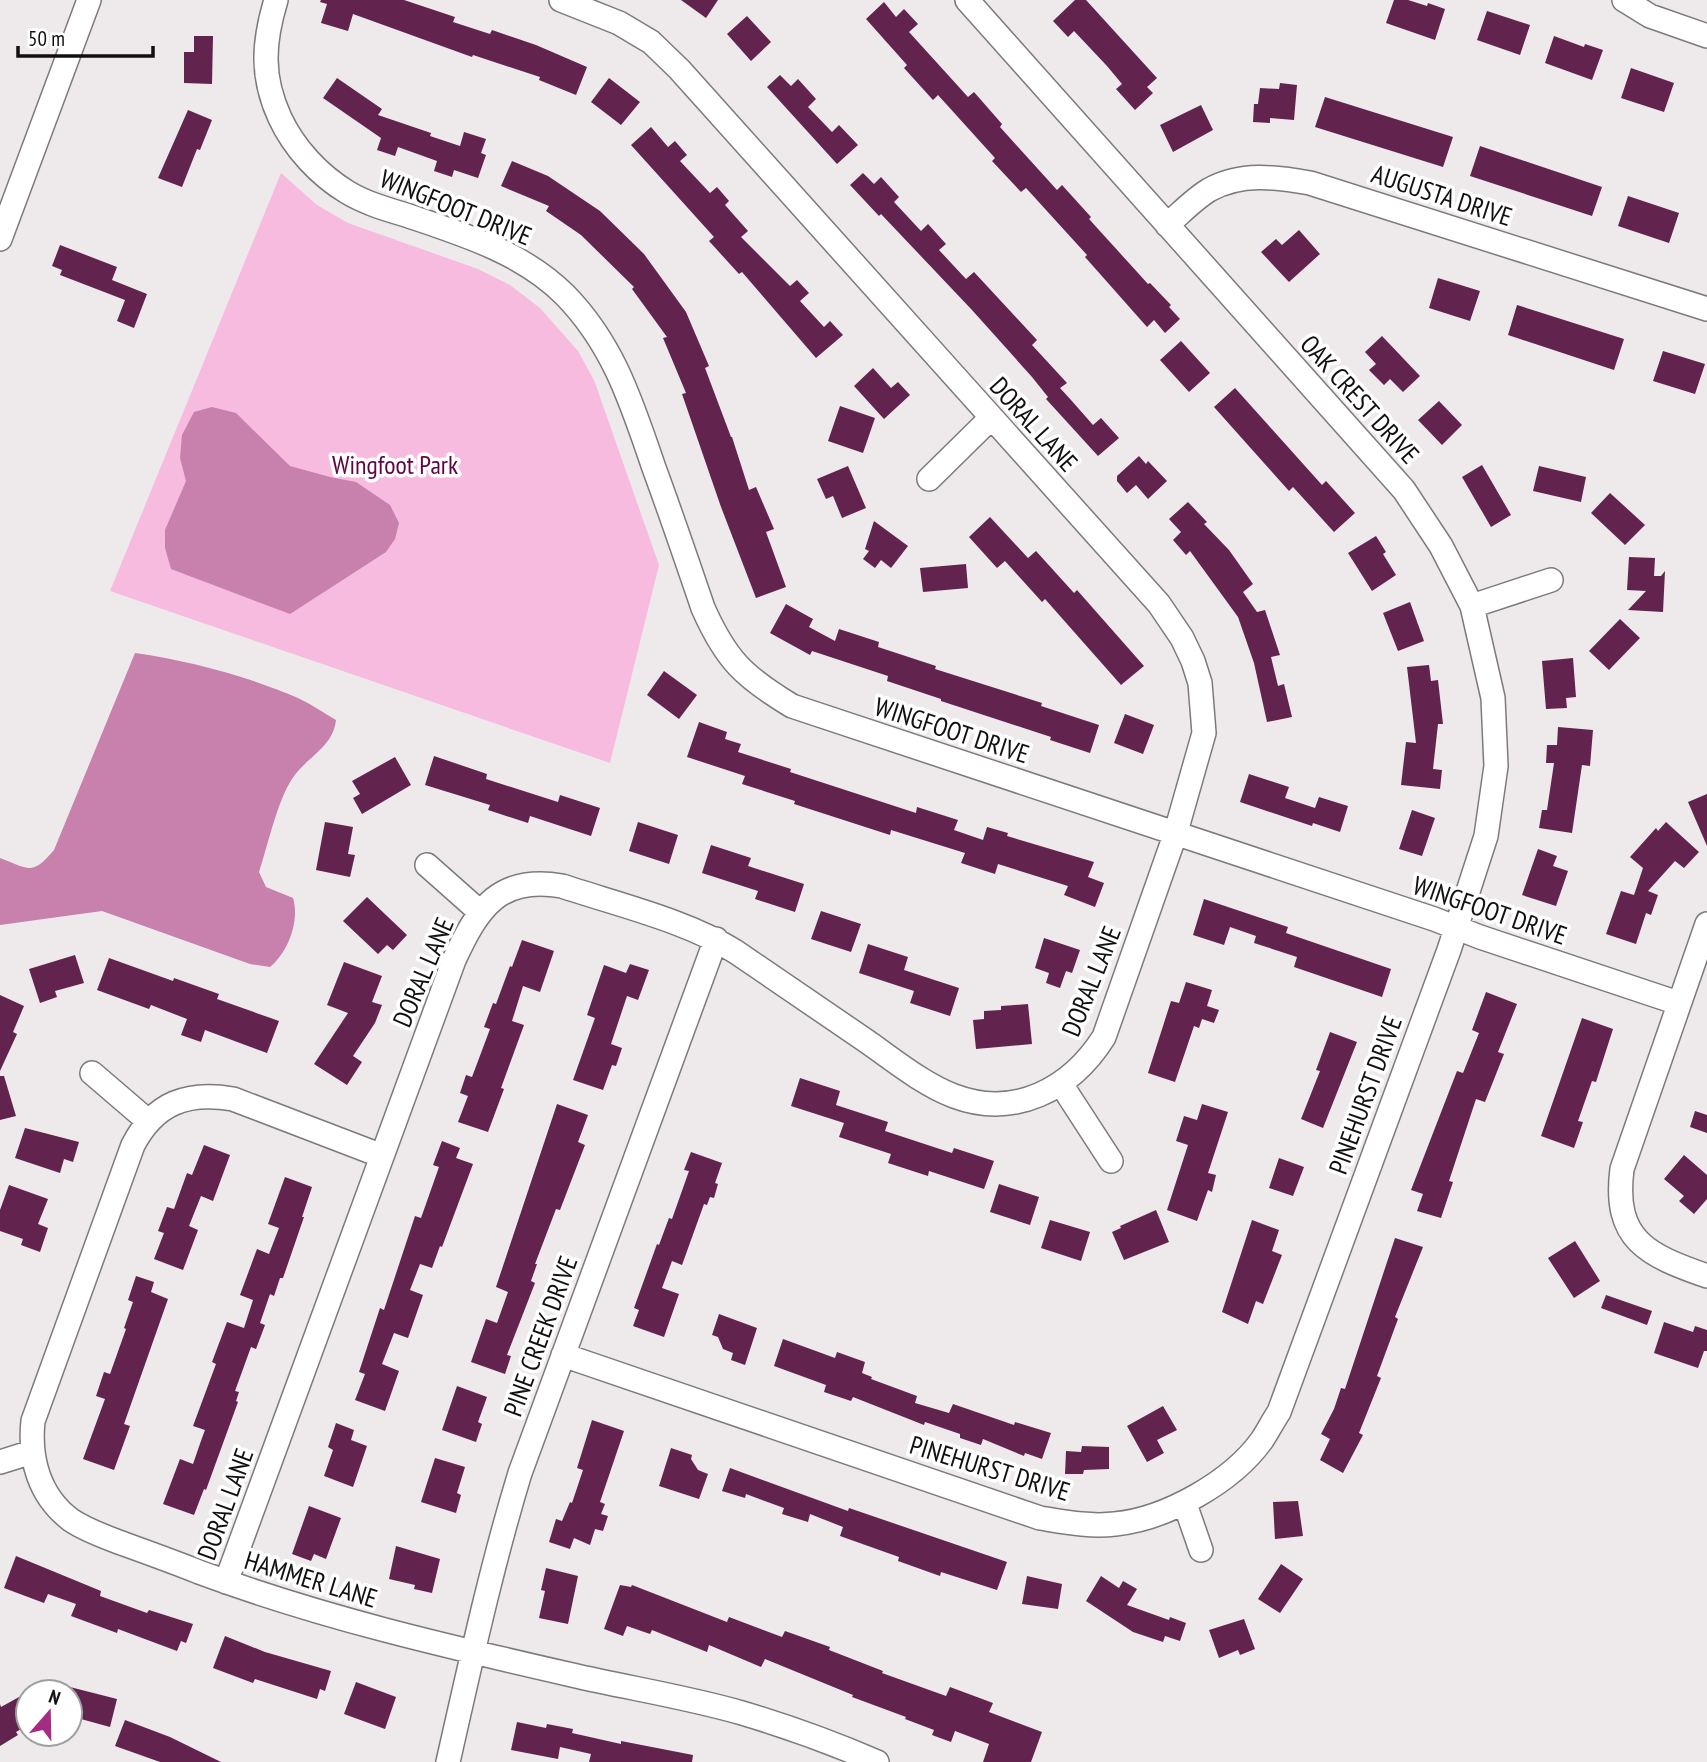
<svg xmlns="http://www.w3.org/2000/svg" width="1707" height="1762" viewBox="0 0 1707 1762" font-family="'PT Sans Narrow',sans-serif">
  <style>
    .green { fill: #f7bbdf }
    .water { fill: #c880ad }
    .building { fill: #62234e }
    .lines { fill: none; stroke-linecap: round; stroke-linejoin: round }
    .minor-casing { stroke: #7e7a7c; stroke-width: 26 }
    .minor { stroke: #fff; stroke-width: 23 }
    .labels { text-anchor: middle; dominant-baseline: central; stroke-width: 7; stroke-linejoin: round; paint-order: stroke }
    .street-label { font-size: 26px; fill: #111010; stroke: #fff }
    .park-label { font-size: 26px; fill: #5e0447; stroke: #fff }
  </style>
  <rect width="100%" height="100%" fill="#eeeaec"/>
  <!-- green -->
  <path class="green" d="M281,173L317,205L348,223L478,269L510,285L540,308L578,351L594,380L659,565L610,763L110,591Z"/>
  <!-- water -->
  <path class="water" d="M212,407L236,413L290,466L330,477L356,482L390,505L399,523L395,539L386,552L290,614L171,569L165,548V530L186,481L180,458L182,435L194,412Z
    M135,653C190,661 247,676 298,698C311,704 324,713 336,720C333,748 306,757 292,779C277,802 268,845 259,872L266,887L293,898C300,921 288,952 270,967L250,964L102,911L0,925V858C29,869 32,876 54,850Z"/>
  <!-- building -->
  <path class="building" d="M321,0H404L455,17L453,22L490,34L492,30L536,45L587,67L576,95L539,80L540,77L473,55L472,57L353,14L348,31L321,23L327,4L320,2Z
    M681,0H718L706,18Z
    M1075,0H1086L1157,78L1147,87L1153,93L1135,110L1116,89L1122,84L1107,66L1074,31L1068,37L1053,21Z
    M1394,0H1408L1427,6L1428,3L1445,9L1435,40L1386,23Z
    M884,2L896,17L904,9L918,24L909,32L968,97L974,92L1002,124L1000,127L1057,190L1062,185L1091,217L1089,219L1148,284L1150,283L1171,305L1169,307L1180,319L1165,333L1154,320L1147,327L1085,257L1087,255L1026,188L1021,192L992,161L995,158L938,95L933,100L904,68L907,65L866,19Z
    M1487,11L1530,25L1520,55L1477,40Z
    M747,16L771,42L751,61L727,34Z
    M194,36H213L212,84L184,83V52H194Z
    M1554,36L1584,47L1585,44L1603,50L1592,80L1545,63Z
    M1631,68L1674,83L1664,112L1621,98Z
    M780,75L791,86L798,79L816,99L808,107L832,132L839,125L858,145L837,164L767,87Z
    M337,78L382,109L378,115L431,133L430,136L460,146L464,132L486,139L481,153L486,155L478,178L454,170L452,177L434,171L437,161L398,147L395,156L377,150L381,138L323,98Z
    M609,78L640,102L621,125L591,102Z
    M1280,83L1297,85L1294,120L1270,118V123L1253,122L1254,104H1258L1260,88L1279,89Z
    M1325,97L1453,137L1443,167L1315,127Z
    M1201,105L1213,130L1173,152L1160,125Z
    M188,110L212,120L200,150L197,149L182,187L158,178Z
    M651,127L668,147L675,141L687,155L680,161L710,193L717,187L729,201L725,205L748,231L741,237L790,286L797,280L809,293L800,301L824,327L830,321L843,335L816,358L742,272L739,274L709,241L714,237L631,145Z
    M1480,146L1602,187L1592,216L1470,176Z
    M512,161L548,176L600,211L644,254L686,312L709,366L705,368L731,437H732L749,490L756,487L774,529L766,532L786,587L756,598L721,507L682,394L686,393L663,338L667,337L632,289L634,287L581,235L546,211L549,206L501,186Z
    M863,173L874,184L881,177L899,197L894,202L921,231L928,224L946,244L939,250L966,279L974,272L1037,340L1032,345L1067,383L1060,388L1071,400L1093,425L1101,418L1119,438L1098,456L1046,399L1048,397L1032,377L972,310L881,214L879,216L850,185Z
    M1628,196L1679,213L1669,243L1618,226Z
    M1299,230L1320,254L1289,282L1261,252L1276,239L1282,245Z
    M60,245L117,267L112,280L147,294L134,328L117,321L125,300L60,275L62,270L52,266Z
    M1438,278L1480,291L1470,321L1429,308Z
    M1517,305L1624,339L1614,370L1508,335Z
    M1382,336L1420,376L1403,392L1390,379L1384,385L1369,370L1376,364L1365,352Z
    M1181,341L1210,373L1189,392L1160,360Z
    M1663,351L1705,364L1695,394L1653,381Z
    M873,368L891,388L898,382L910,395L884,419L854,386Z
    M1235,388L1322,485L1326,481L1355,513L1334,532L1293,487L1289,491L1214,407Z
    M1439,401L1462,425L1442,445L1418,420Z
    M840,406L875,418L863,453L828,441Z
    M1139,456L1146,464L1148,461L1167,481L1148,499L1136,485L1127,493L1117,481V476Z
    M1482,465L1511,515L1491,527L1462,477Z
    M848,466L866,508L842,518L833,496L826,499L817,479Z
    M1539,466L1586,477L1581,502L1533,491Z
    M1610,493L1645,525L1625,545L1591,513Z
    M1188,502L1207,522L1204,524L1229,550L1253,584L1243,592L1257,612L1265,610L1280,655L1271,657L1278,686L1284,684L1292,717L1267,722L1254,663L1238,617L1190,551L1186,555L1173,540L1181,532L1169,519Z
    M990,517L1028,558L1036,551L1074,593L1077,590L1144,666L1121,685L1045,599L1042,602L1005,561L997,568L969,537Z
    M874,521L908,546L891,568L881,560L875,568L863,559L869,551L865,549Z
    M1376,536L1386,552L1383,554L1396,575L1372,591L1348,553Z
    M1629,557L1655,558L1654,576H1661L1665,571L1663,612L1628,610L1646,591L1627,590Z
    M966,564L968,588L923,592L920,568Z
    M1410,602L1424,641L1398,651L1383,613Z
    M786,604L813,619L809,627L835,641L839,629L879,642L878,647L936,666L935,669L1042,703L1041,706L1099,725L1090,753L1050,740L1051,737L941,701V699L887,681L888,676L812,651L810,655L770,633Z
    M1620,619L1640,638L1609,670L1589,651Z
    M1573,658L1576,697L1566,698L1567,708L1546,709L1542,661Z
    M1429,665L1431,681L1438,680L1443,724H1438L1433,769L1442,770L1440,789L1401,785L1406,742L1416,743L1407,667Z
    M664,671L697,695L679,719L647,695Z
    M1125,714L1154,725L1143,754L1114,743Z
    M699,722L727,732L725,739L741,744L738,752L791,769L790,772L916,813L917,807L958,820L954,830L983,840L987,827L1008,833L1007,836L1094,862L1088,877L1104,883L1095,907L1064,895L1068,886L998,864L995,874L961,863L965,853L891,830L890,835L794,804L795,801L742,784L745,776L687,757Z
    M1558,727L1593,730L1590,766L1582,765L1572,833L1539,828L1542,810H1547L1554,763H1546L1547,745H1557Z
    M434,756L487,774L486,779L558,802L560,795L600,808L591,836L530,816L528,823L488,810L490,805L425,785Z
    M395,757L411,785L362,814L353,798L360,794L352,781Z
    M1249,774L1289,787L1285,798L1315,808L1319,797L1348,806L1340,832L1313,823L1312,826L1240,802Z
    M1707,794V846L1688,802Z
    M1412,810L1435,818L1422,856L1399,849Z
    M325,822L353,827L348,854L355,855L350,877L316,870Z
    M638,822L678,835L669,864L629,851Z
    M1666,822L1699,852L1684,868L1675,861L1648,891L1658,895L1651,915L1646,913L1636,944L1606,934L1621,891L1634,895L1643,868L1630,857L1656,828L1658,831Z
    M711,845L751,858L748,866L804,884L795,912L755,899L758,891L702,873Z
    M1538,849L1557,856L1553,866L1568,871L1556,906L1522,895Z
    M367,897L407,935L393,950L387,945L378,954L343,921Z
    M1204,899L1288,927L1286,933L1391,969L1382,997L1294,967L1297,957L1254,943L1256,936L1230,927L1224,945L1193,935Z
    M821,911L861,924L851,952L811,939Z
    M1044,938L1080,950L1072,973L1066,971L1060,988L1046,983L1049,973L1035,968Z
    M522,940L554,951L540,992L523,986L512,1021L524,1025L501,1088L504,1089L488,1132L458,1122L468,1096L460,1093L466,1075L472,1077L490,1029L484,1027L493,1003L496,1004L510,966L512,967Z
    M868,944L908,957L904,970L959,988L950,1016L910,1003L914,991L859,973Z
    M75,955L84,983L55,991L57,997L40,1003L29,969Z
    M109,958L173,981L174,978L219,994L217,999L279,1021L267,1053L205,1030L201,1042L181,1035L187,1019L151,1005L149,1009L97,990Z
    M344,962L382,976L372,1002L382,1005L375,1023L353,1056L362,1062L347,1085L314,1064L348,1013L327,1005Z
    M630,964L649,970L638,1000L627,996L611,1044L622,1048L616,1066L612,1065L603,1090L573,1080L595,1018L587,1015L604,965L626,973Z
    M1186,982L1212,990L1207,1006L1219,1010L1214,1023L1202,1019L1199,1028L1194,1026L1175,1082L1148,1073L1171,1001L1179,1003Z
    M1486,992L1517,1004L1498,1052L1504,1054L1485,1102L1476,1099L1449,1181L1453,1182L1441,1218L1417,1211L1423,1194L1411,1190L1457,1071L1463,1073L1479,1033L1472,1030Z
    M0,995L24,1006L13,1032L17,1034L0,1071Z
    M1028,1004L1032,1044L976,1049L973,1020L984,1019V1011L1001,1010V1006Z
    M1582,1018L1613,1029L1596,1082L1592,1081L1578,1121L1583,1122L1574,1148L1541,1136Z
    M1330,1032L1357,1042L1323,1128L1301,1119L1320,1071L1316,1070Z
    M0,1076H4L16,1116L0,1120Z
    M800,1078L840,1091L836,1105L888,1122L885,1131L952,1153L954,1148L994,1161L984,1189L929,1171L928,1176L888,1163L891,1154L839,1137L844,1123L791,1106Z
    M557,1104L588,1115L578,1142L585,1145L560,1210L556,1209L535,1264H537L531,1281L535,1283L507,1355L511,1356L505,1374L471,1362L486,1319L497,1323L508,1292L496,1287Z
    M1202,1104L1228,1112L1208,1173L1216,1175L1212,1192L1208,1190L1197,1221L1167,1210L1188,1145L1176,1141L1184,1116L1197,1120Z
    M1695,1111L1707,1115V1133L1690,1127Z
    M25,1128L79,1142L73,1162L64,1159L60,1173L15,1158Z
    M442,1141L460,1148L456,1158L473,1164L442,1247L440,1246L432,1268L420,1264L410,1290L423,1295L408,1338L394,1333L382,1364L399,1371L385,1411L355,1400L365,1374L359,1372L380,1308L384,1310L415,1216L421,1218L439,1167L433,1165Z
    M204,1145L230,1155L213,1201L201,1196L189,1226L198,1230L183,1270L154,1259L164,1233L158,1231L167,1207L174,1209L187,1173L192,1175Z
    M691,1152L722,1163L715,1183L718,1184L714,1198L710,1197L707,1205L704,1204L682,1265L672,1261L662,1288L679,1294L664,1337L633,1326L639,1310L634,1308L657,1244L659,1245L669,1218L672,1219L689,1171L684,1170Z
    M1684,1155L1707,1175V1199L1694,1214L1679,1201L1684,1196L1664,1179Z
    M1279,1158L1304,1167L1293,1196L1269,1188Z
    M285,1177L312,1187L302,1217H304L283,1278H280L274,1296L270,1294L260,1323L265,1325L256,1349L251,1347L235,1391L239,1392L236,1401L238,1402L206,1490L204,1489L194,1515L163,1504L180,1459L193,1464L202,1438L205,1430L193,1426L216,1364L212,1362L227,1322L244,1328L253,1300L240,1295L257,1249L269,1254L279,1228L268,1224Z
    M999,1184L1039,1197L1030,1225L990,1212Z
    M9,1185L48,1199L38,1224L48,1228L40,1252L21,1245L23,1239L0,1231V1210Z
    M1156,1210L1169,1242L1124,1260L1112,1232L1121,1228L1120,1226Z
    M1050,1220L1090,1232L1081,1261L1041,1248Z
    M1252,1220L1279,1230L1272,1251L1282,1255L1263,1304L1256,1301L1248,1324L1222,1312Z
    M1395,1238L1423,1247L1395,1317L1398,1319L1377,1376L1381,1378L1359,1433L1363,1435L1343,1473L1320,1460L1330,1439L1321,1434L1334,1409L1341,1388L1345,1389Z
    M1575,1241L1600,1281L1574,1298L1548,1258Z
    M136,1276L154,1282L151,1292L168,1299L124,1424L130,1426L114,1470L83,1459L105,1399L96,1396L104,1372L110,1374L126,1329L124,1328L133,1302L128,1300Z
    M1606,1295L1652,1311L1647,1325L1601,1308Z
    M719,1314L757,1328L745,1365L731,1360L733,1353L723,1349L718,1337L712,1335Z
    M1664,1322L1693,1332L1695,1326L1707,1330V1351H1704L1698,1368L1654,1353Z
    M783,1339L835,1358L837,1352L865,1362L862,1373L872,1377L871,1379L917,1396L915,1403L949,1413L953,1404L1014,1425L1015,1422L1051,1433L1042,1459L1025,1453L1024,1456L983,1439L981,1445L960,1438V1434L925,1422L924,1425L853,1397L851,1401L824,1392L826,1385L774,1366Z
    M457,1386L487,1397L478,1422L482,1424L476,1442L442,1430Z
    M1163,1406L1177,1430L1157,1440L1164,1453L1147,1462L1127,1426Z
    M592,1420L624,1431L600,1502L605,1504L601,1514L608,1516L603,1531L595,1529L590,1545L574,1538L570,1549L549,1542L556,1519L562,1521L570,1502L572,1503L583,1470L577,1468Z
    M336,1423L354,1430L351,1440L367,1446L353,1487L324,1476L333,1450L328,1447Z
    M1082,1446L1109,1447V1469L1084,1470L1083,1474H1065L1066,1451L1081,1452Z
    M671,1448L692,1455L691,1459L698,1470L708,1474L699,1499L659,1486Z
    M435,1458L465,1467L457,1493L461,1495L456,1513L421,1502Z
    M730,1468L848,1511L849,1508L1007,1562L997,1590L941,1572L940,1576L898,1561L899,1557L840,1536L843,1527L810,1514L808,1522L782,1514L784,1508L746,1494L745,1498L722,1491Z
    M1298,1501L1303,1536L1275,1539L1273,1502Z
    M309,1506L341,1518L326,1559L314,1554L311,1561L292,1554Z
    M396,1546L440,1559L432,1593L414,1589L415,1585L389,1579Z
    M16,1556L101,1591L100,1596L147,1613L149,1610L193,1624L186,1643L181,1641L177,1651L118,1629L117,1633L71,1616L76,1604L48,1594L44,1603L4,1588Z
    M1281,1564L1303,1579L1280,1613L1258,1599Z
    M546,1568L578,1576L568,1624L539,1618L545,1591L541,1590Z
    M1027,1576L1062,1584L1058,1609L1022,1604Z
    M1101,1576L1119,1588L1123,1581L1137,1589L1127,1605L1169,1620L1170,1617L1186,1623L1180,1641L1165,1636L1163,1642L1133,1632L1086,1601Z
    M620,1585L631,1587L632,1585L727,1622L729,1617L782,1637L785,1631L830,1647L829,1650L883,1671L882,1673L946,1696L950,1687L993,1703L989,1712L1042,1732L1031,1762H983L989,1744L955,1731L951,1742L932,1735L934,1730L905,1719L906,1717L852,1697L853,1695L765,1659L761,1667L709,1645L707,1652L652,1630L650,1634L627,1626L623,1636L604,1629Z
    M1244,1619L1255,1649L1240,1655L1238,1650L1219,1658L1209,1630Z
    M225,1636L265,1652L331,1671L325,1691L320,1689L317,1699L255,1679L253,1683L213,1668Z
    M356,1682L396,1697L385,1729L344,1714Z
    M70,1687L117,1699L110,1727L70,1716Z
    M28,1692V1725L16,1732L18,1735L0,1746V1704L1,1707Z
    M125,1720L170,1737L221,1762H160L115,1746Z
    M517,1722L546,1728L547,1724L573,1729L572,1733L621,1744V1741L693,1755L692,1762H589L591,1754L560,1747L558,1759L511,1750Z"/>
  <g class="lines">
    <defs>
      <path id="minor" d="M276,0C263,43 261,77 280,118C294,148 319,175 347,192C365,203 386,209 406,215C462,234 522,252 565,295C614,345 632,404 654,468C671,514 687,561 703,608C726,660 744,677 792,706L1434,919L1480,937L1678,1003
        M1624,0L1650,16L1707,36
        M1167,225C1180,214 1194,199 1209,190C1241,172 1276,177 1310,183L1707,309
        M0,239L89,0
        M929,479L991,418
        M1472,606L1551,580
        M427,865L480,912
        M1707,924L1622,1169C1613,1240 1647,1255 1707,1276
        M92,1073L148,1121
        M1061,1084L1111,1161
        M382,1156L233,1099C187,1091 155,1103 133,1145L33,1421C29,1459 39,1496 71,1520C87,1531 106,1537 124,1544C149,1553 174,1562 199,1572C320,1617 445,1646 572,1675C628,1688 687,1697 742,1713C789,1727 833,1743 877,1762
        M563,1355L1040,1518C1065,1522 1090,1527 1115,1524C1166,1519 1232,1482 1262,1440C1268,1431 1273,1421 1279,1412L1449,950L1486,836L1496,766L1493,698L1472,606L1441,546L1404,490L967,0
        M0,1462L32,1452
        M1185,1504L1201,1550
        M226,1582L454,960C478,908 499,875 562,886C616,904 688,921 736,952C777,980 818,1008 859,1036C889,1056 920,1083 954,1096C1015,1119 1071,1089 1104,1037L1175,835L1204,733L1200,683L1193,661L1182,638L1159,604L679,69L651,42L619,23L561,0
        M448,1762C470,1665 491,1568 520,1473L716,939"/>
    </defs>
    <!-- minor casing -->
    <use href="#minor" class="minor-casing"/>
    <!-- minor -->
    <use href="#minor" class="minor"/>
  </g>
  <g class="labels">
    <!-- street labels -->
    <g class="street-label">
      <text transform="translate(1442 195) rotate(18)">AUGUSTA DRIVE</text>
      <text transform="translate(456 207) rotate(22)">WINGFOOT DRIVE</text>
      <text transform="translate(1360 399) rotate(48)">OAK CREST DRIVE</text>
      <text transform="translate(1034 424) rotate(48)">DORAL LANE</text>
      <text transform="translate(952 730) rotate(18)">WINGFOOT DRIVE</text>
      <text transform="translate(1490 910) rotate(19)">WINGFOOT DRIVE</text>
      <text transform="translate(423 972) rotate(-67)">DORAL LANE</text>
      <text transform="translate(1091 981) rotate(-68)">DORAL LANE</text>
      <text transform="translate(1365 1095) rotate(-70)">PINEHURST DRIVE</text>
      <text transform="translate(540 1336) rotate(-70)">PINE CREEK DRIVE</text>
      <text transform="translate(990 1468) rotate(17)">PINEHURST DRIVE</text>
      <text transform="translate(225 1504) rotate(-70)">DORAL LANE</text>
      <text transform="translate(311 1579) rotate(17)">HAMMER LANE</text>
    </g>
    <!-- park labels -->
    <g class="park-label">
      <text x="395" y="464">Wingfoot Park</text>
    </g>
  </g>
  <!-- north arrow -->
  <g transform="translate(49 1713) rotate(20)"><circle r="33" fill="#ffffff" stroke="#a09f9f" stroke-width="2"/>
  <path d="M0-5L12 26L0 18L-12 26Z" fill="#a52c82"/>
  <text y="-10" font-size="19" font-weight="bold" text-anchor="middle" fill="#111010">N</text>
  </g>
  <!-- scale -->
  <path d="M18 46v10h135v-10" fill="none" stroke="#111010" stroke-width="3.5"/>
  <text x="28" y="46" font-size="21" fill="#111010" stroke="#ffffff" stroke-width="5" paint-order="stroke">50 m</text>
</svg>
